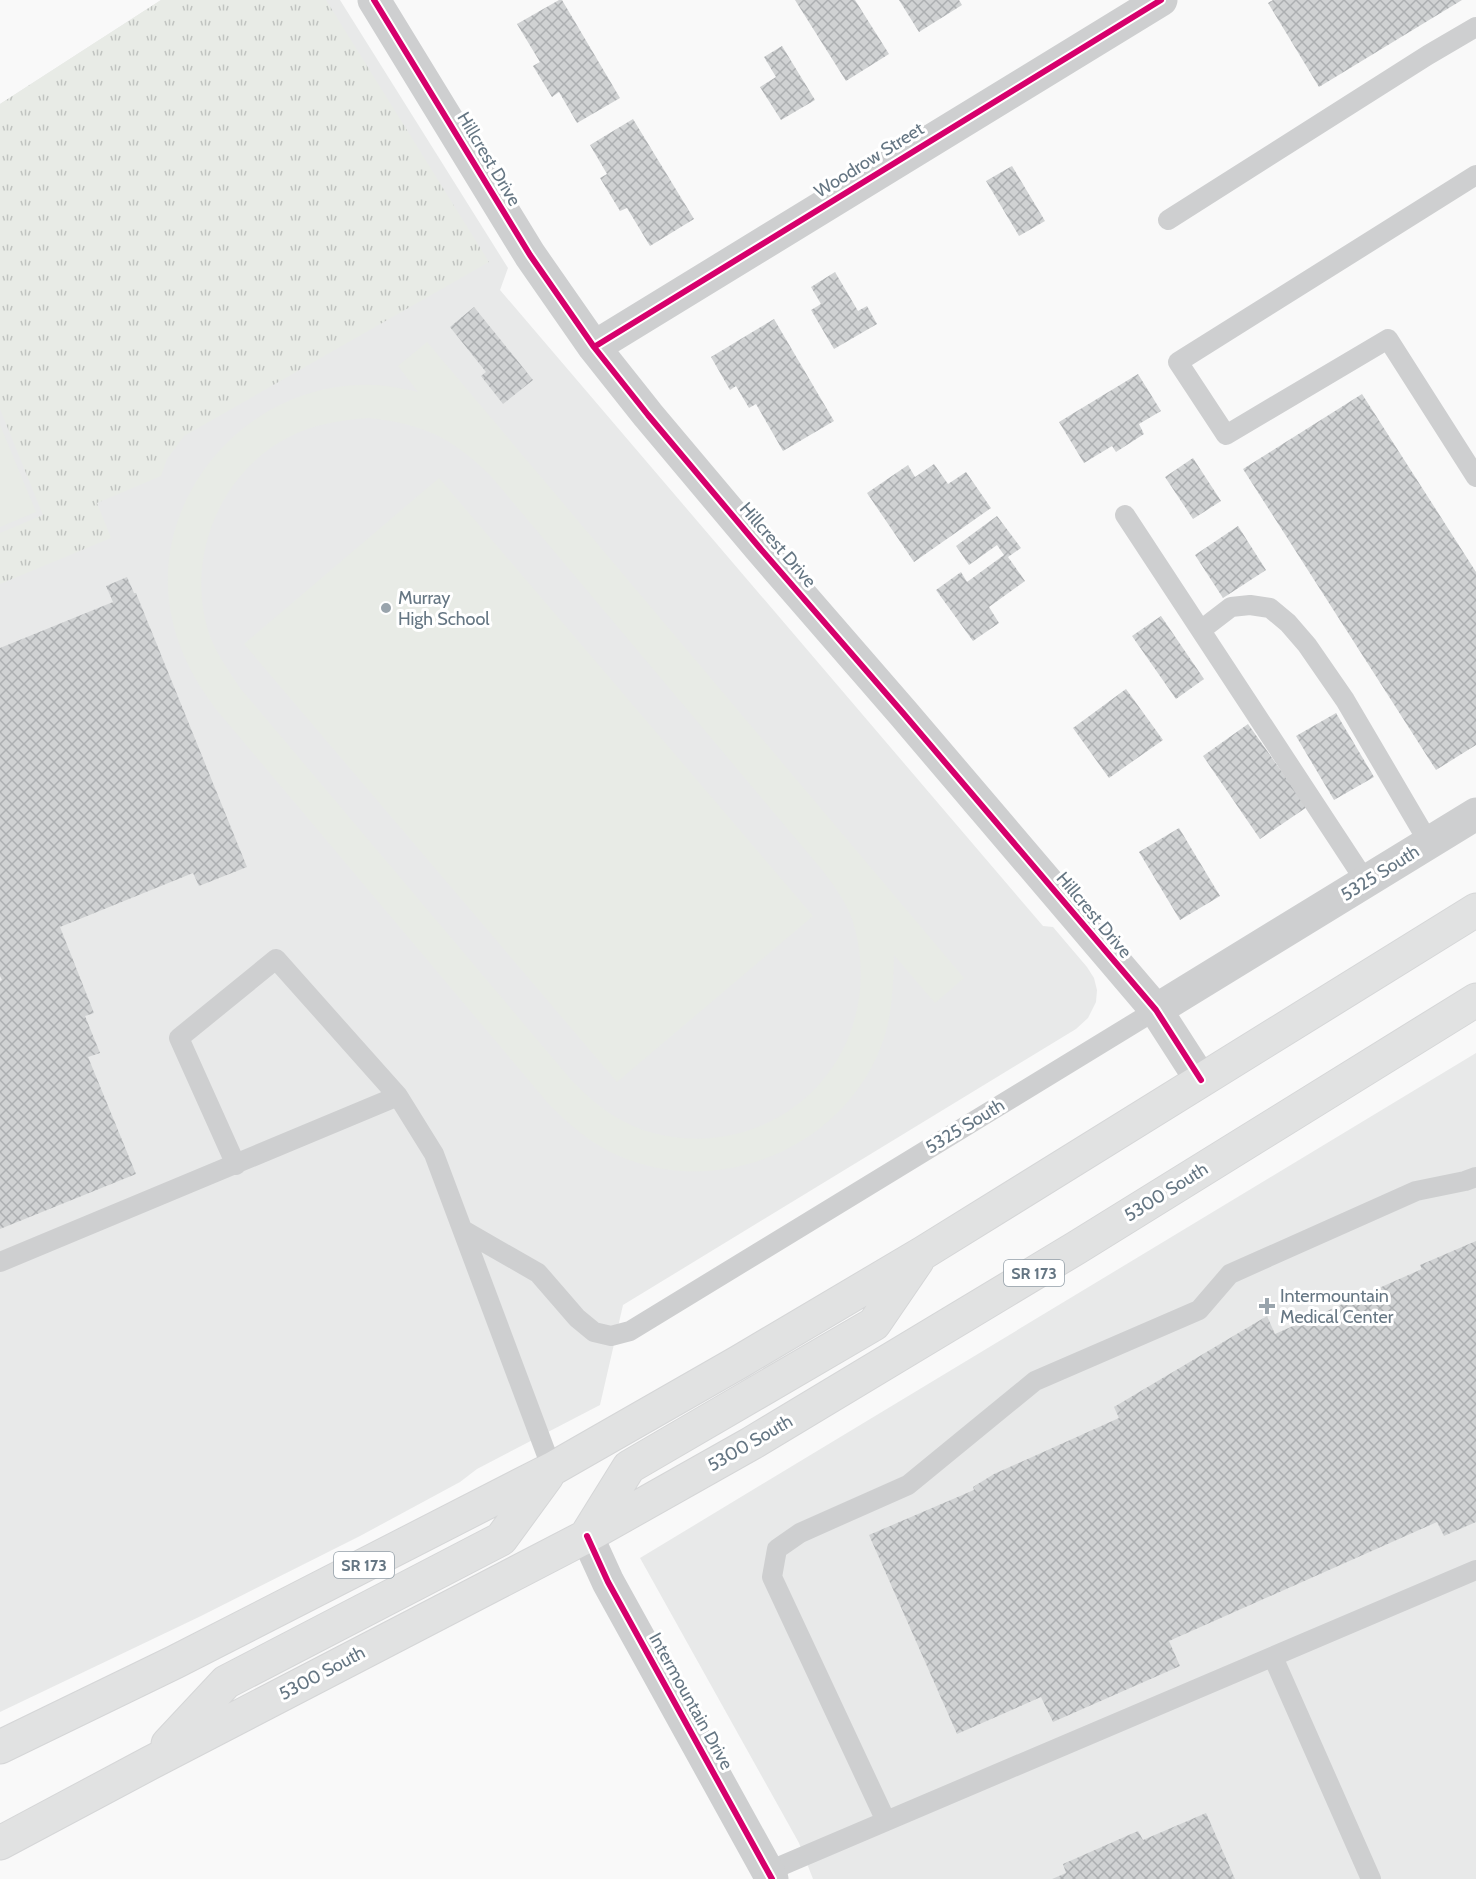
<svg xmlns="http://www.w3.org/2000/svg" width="1476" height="1879" viewBox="0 0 1476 1879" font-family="Cabin,sans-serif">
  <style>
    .built { fill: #e8e9e9 }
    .grass { fill: url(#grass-tufts) }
    .park { fill: #e8ebe6; fill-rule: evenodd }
    .building { fill: url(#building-cross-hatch) }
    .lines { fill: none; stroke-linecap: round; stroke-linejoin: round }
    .primary-casing { stroke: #d5d6d7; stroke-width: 35 }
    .lane { stroke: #cecfd0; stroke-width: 20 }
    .street { stroke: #cecfd0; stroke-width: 33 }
    .primary { stroke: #e1e2e2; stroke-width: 33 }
    .cycleway-casing { stroke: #fff; stroke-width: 10 }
    .cycleway { stroke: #d6006c; stroke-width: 6 }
    .poi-dot { fill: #99a4ac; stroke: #fff; stroke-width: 2 }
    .labels { text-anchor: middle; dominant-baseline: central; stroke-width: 6; stroke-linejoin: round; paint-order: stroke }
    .shield { fill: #fff; stroke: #939fa8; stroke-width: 1.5 }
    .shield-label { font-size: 16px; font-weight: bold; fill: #657683 }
    .street-label { font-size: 18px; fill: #657683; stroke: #fff }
    .poi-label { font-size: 18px; fill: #657683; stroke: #fff; text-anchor: start }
  </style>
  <defs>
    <pattern id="grass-tufts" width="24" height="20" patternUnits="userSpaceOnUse" patternTransform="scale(1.5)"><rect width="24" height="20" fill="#e8ebe6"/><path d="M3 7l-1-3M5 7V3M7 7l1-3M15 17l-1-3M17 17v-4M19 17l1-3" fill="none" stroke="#c0c3c0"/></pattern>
    <pattern id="building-cross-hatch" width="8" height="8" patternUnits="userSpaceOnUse" patternTransform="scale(1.5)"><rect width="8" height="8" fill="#d0d2d3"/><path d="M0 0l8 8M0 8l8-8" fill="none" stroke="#acafb1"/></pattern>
  </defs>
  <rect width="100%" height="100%" fill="#f9f9f9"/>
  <!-- built -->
  <path class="built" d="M161,0H340L508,268L500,290L1043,926L1053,927L1087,967L1094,978L1097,990L1096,1002L1088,1018L1076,1029L623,1305L600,1405L477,1469L460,1482L360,1536L201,1616L0,1712V104Z
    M1476,1053V1879H813L799,1843L640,1558Z"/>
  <!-- grass -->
  <path class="grass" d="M161,0H326L489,262L184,436L167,459L161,476L97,503L111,538L0,584V533L43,515L0,409V104Z"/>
  <!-- park -->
  <path class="park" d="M427,342L964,978L935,1003L894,955C893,983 893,1008 885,1035C851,1144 723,1201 619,1156C591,1144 568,1124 547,1102L215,708C196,682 181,656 173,623C144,506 240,388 360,385C379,384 399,388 418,392L398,366ZM369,418C423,424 451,437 490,475L823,871C835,887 847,903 853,922C884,1025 819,1128 711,1138C678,1141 642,1134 614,1116C598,1106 585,1094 572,1081L240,688C229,671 217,655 210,636C184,562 218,473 289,437C314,424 341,420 369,418Z
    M0,425L36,512L0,527Z
    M439,478L813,916L617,1082L244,644Z"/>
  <!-- building -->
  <path class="building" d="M559,0H562L620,98L577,123L559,92L552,97L533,66L540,62L517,24Z
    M795,0H855L889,54L846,81Z
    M899,0H959L962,5L919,32Z
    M1273,0H1462L1319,87L1268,3Z
    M782,46L815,100L781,120L760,87L776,77L764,57Z
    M633,119L694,219L650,246L627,208L620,211L600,178L607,174L590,145Z
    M1012,166L1045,221L1019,236L986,181Z
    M835,272L858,311L867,306L877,324L834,349L811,310L821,304L811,287Z
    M474,307L533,380L503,404L481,376L486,372L450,327Z
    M774,319L834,421L783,451L756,404L749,408L736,386L730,390L711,357Z
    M1138,374L1161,411L1139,424L1144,434L1116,452L1112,446L1084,463L1059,422Z
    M1362,394L1476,572V745L1436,770L1243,469Z
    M1193,458L1221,501L1193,519L1165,477Z
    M934,464L948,484L966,472L991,508L914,562L867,493L908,465L915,477Z
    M997,516L1021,548L1008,557L1025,581L989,607L999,623L973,641L936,590L961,572L967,582L1004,555L997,545L969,565L956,546Z
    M1238,526L1266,570L1223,598L1195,555Z
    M127,577L134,593H136L247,867L199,886L193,873L60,927L94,1013L85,1016L100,1053L88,1057L136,1174L0,1229V981L2,980L0,976V648L113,602L106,586Z
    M1161,616L1204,679L1176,699L1132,636Z
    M1126,689L1163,740L1109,778L1073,728Z
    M1336,713L1374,777L1334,800L1296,736Z
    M1248,724L1307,807L1260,839L1203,756Z
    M1179,828L1220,896L1180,920L1139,852Z
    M1476,1241V1522L1444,1536L1437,1522L1169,1641L1180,1666L1053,1722L1041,1697L957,1734L869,1535L974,1490L973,1487L994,1474L1119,1418L1114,1407L1267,1316L1275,1334L1422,1269L1420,1265Z
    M1206,1813L1235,1879H1052L1066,1873L1063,1864L1138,1831L1143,1840Z"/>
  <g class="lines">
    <defs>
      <path id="primary" d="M588,1533L629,1467L874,1324L917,1261
        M168,1744L226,1682L501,1539L547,1476
        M0,1747L175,1662L552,1469L739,1362L923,1253L1476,910
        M0,1843L150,1763L587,1536L752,1443L1076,1248L1476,1000"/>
    </defs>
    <!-- primary casing -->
    <use href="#primary" class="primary-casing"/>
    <!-- lane -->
    <path class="lane" d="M1476,175L1178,362L1226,435L1388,339L1476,477
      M1168,220L1428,55L1476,27
      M1125,515L1366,882
      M1201,630L1231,607L1250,605L1270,608L1288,623L1307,645L1345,700L1429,843
      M236,1165L179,1038L276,959L398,1096
      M463,1230L538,1273L577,1318L594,1332L611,1336L630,1331L1156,1010
      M0,1262L398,1096L434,1154L552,1469
      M1273,1657L1371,1879
      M886,1821L772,1577L777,1549L800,1533L908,1485L1035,1381L1199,1310L1230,1274L1416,1191L1465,1181L1476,1177
      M769,1871L1476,1570"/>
    <!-- street -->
    <path class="street" d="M374,0L530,255L594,347L648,415L759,547L903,713L1156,1010L1201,1080
      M594,347L1161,0
      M1156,1010L1476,814
      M587,1536L608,1582L772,1879"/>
    <!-- primary -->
    <use href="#primary" class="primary"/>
    <defs>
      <path id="cycleway" d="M374,0L530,255L594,347L648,415L759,547L903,713L1156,1010L1201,1080
        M594,347L1161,0
        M587,1536L608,1582L772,1879"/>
    </defs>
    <!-- cycleway casing -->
    <use href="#cycleway" class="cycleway-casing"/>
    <!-- cycleway -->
    <use href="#cycleway" class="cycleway"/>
  </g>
  <!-- markers -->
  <g class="poi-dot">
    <circle cx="386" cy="608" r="6"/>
    <path d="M1264 1297h6v6h6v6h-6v6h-6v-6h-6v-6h6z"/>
  </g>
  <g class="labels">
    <!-- shield labels -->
    <g class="shield">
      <rect x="1004" y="1260" width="60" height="26" rx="4.5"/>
      <rect x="334" y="1552" width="60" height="26" rx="4.5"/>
    </g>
    <g class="shield-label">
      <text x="1034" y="1273">SR 173</text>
      <text x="364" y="1565">SR 173</text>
    </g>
    <!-- street labels -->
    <g class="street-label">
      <text transform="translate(489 159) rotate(59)">Hillcrest Drive</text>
      <text transform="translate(869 160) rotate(-32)">Woodrow Street</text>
      <text transform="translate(778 545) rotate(49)">Hillcrest Drive</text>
      <text transform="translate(1380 873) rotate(-32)">5325 South</text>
      <text transform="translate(1094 915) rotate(50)">Hillcrest Drive</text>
      <text transform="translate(965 1126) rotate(-31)">5325 South</text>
      <text transform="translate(1166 1192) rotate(-32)">5300 South</text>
      <text transform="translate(750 1443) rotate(-30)">5300 South</text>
      <text transform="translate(322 1673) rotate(-28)">5300 South</text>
      <text transform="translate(691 1701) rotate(61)">Intermountain Drive</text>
    </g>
    <!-- poi labels -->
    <g class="poi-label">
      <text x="398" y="598">Murray<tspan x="398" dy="21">High School</tspan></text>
      <text x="1280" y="1296">Intermountain<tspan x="1280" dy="21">Medical Center</tspan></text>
    </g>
  </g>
</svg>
